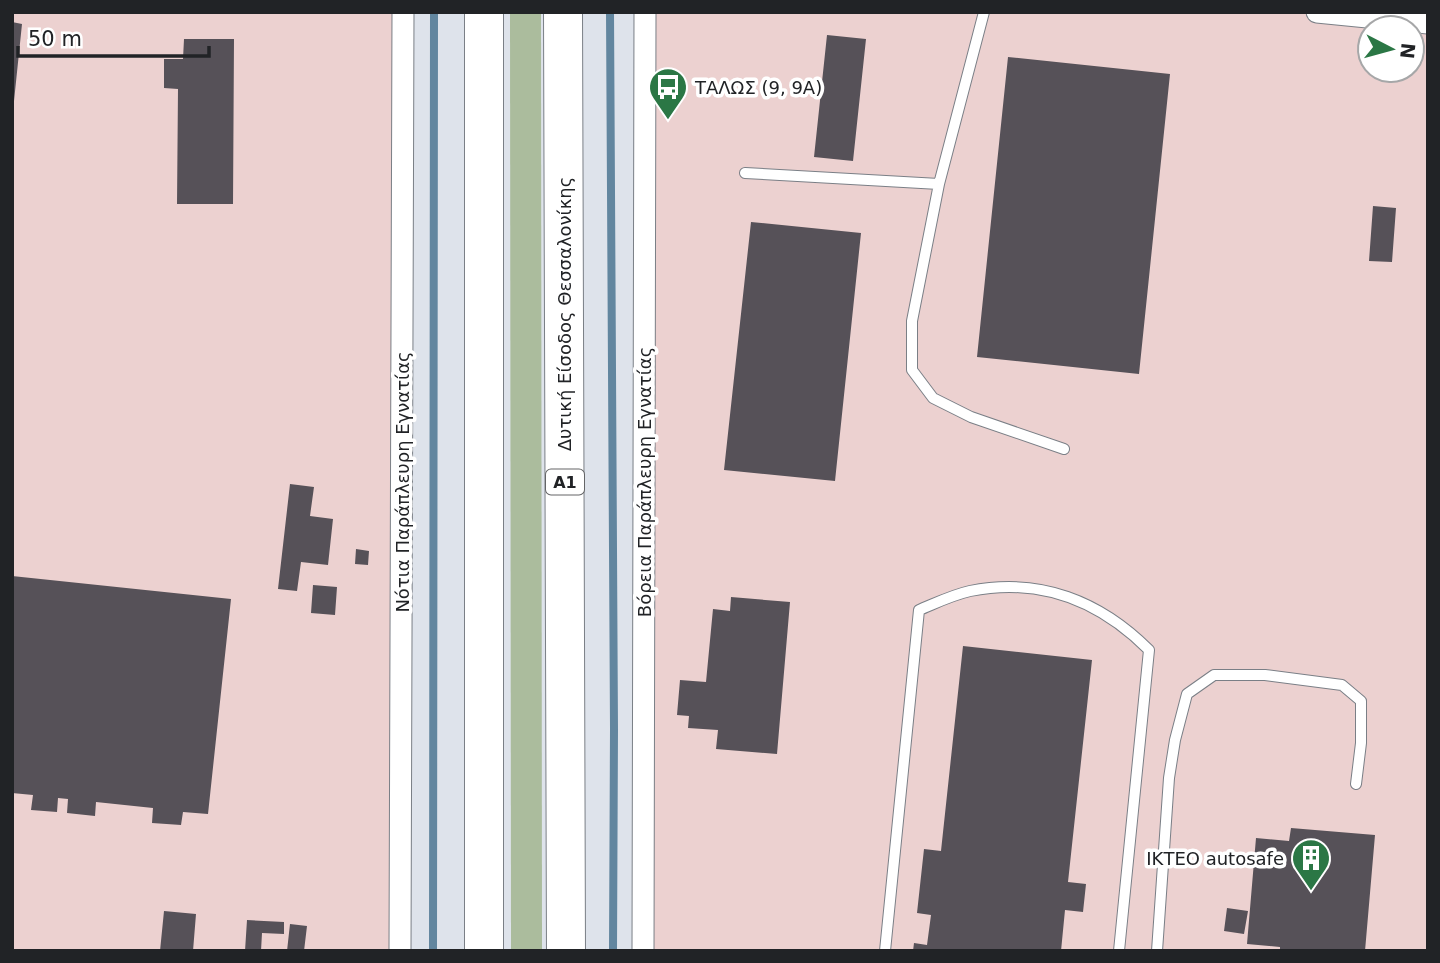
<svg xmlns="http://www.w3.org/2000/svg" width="1440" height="963" viewBox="0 0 1440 963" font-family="'DejaVu Sans',sans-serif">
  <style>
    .industrial { fill: #ecd1d0; fill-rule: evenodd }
    .green { fill: #abbc9d }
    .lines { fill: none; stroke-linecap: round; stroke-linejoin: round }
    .stream { stroke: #62869f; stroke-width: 8 }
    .building { fill: #565158 }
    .lane-casing { stroke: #7a7f86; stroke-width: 12 }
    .street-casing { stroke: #7a7f86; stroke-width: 23 }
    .highway-casing { stroke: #7a7f86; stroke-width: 40 }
    .lane { stroke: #fff; stroke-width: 10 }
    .street { stroke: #fff; stroke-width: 21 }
    .highway { stroke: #fff; stroke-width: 38 }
    .labels { text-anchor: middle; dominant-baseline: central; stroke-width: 7; stroke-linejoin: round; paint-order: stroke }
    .shield { fill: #fff; stroke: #646567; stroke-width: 2 }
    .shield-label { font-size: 16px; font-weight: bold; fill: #212326 }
    .poi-label { font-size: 18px; fill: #212326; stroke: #fff; text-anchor: start }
    .street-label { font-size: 18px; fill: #212326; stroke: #fff }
  </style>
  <rect width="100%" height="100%" fill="#dee3eb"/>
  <!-- industrial -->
  <path class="industrial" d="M12,12H403L400,951H12Z
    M653,12H1428V951H653ZM1370,28H1412V70H1370Z"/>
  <!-- green -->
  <path class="green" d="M510,12H541L542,951H511Z"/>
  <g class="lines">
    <!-- stream -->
    <path class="stream" d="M610,12L614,729L613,951
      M433,951L434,12"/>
  </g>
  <!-- building -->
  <path class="building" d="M12,22L22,24L14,101H12Z
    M827,35L866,39L853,161L814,157Z
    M184,39H234L233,204H177L178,89L164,88V59H183Z
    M1008,57L1170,74L1139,374L977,357Z
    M1373,206L1396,208L1392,262L1369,261Z
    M751,222L861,233L835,481L724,470Z
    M290,484L314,487L310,516L333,519L328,565L301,562L297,591L278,589Z
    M356,549L369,551L368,565L355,564Z
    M12,576L231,599L208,814L183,812L181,825L152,823L153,808L96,802L95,816L67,813L68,799L58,798L57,812L31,810L33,795L12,793Z
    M313,585L337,587L335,615L311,613Z
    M731,597L790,602L777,754L716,749L718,730L688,728L689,716L677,715L680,680L706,682L713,609L730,611Z
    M963,646L1092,660L1068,882L1086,884L1083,912L1065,910L1061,951H913L914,943L927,945L931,915L917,913L924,849L941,851Z
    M1291,828L1375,835L1365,951H1280V947L1247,944L1256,838L1289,841Z
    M1227,908L1248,911L1244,934L1224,931Z
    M164,911L196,914L193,951H160Z
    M247,920L284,922V934L262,933L261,951H245Z
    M290,924L307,926L304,951H287Z"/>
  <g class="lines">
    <defs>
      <path id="lane" d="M984,12L939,184L912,321V370L933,398L971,417L1064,449
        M745,173L939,184
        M885,951L919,610C936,603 952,595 970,591C1040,577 1100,601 1149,650L1119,951
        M1157,951L1169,778L1175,740L1187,694L1214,675H1265L1342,685L1361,701V743L1356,784"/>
      <path id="street" d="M1317,12L1428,23
        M400,951L403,12
        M643,951L645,12"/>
      <path id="highway" d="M484,12V951
        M563,12L566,951"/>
    </defs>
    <!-- lane casing -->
    <use href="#lane" class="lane-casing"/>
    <!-- street casing -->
    <use href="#street" class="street-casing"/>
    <!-- highway casing -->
    <use href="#highway" class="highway-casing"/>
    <!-- lane -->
    <use href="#lane" class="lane"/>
    <!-- street -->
    <use href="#street" class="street"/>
    <!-- highway -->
    <use href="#highway" class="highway"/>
  </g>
  <!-- icons -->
  <defs>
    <symbol id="bus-pin" viewBox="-11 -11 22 30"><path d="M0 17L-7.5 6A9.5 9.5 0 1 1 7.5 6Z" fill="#2b7745" stroke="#fff"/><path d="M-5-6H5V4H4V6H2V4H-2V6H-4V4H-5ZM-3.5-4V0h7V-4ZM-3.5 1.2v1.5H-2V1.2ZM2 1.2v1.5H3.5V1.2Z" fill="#fff"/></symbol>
    <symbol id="building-pin" viewBox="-11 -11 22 30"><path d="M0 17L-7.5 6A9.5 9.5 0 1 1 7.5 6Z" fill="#2b7745" stroke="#fff"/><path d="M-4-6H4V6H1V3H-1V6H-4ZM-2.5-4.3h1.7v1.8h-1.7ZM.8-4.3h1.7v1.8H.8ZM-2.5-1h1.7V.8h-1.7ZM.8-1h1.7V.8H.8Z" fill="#fff"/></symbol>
  </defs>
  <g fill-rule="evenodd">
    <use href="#bus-pin" x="646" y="65" width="44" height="60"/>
    <use href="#building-pin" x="1289" y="836" width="44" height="60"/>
  </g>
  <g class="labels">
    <!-- shield labels -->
    <rect class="shield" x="546" y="469.5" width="38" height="25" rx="5"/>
    <g class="shield-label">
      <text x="565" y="482">Α1</text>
    </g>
    <!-- poi labels -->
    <g class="poi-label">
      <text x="695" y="87">ΤΑΛΩΣ (9, 9Α)</text>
      <text x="1284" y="858" text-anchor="end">ΙΚΤΕΟ autosafe</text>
    </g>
    <!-- street labels -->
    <g class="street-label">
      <text transform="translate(564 314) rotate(-90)">Δυτική Είσοδος Θεσσαλονίκης</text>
      <text transform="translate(402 482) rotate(-90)">Νότια Παράπλευρη Εγνατίας</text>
      <text transform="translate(644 482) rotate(-90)">Βόρεια Παράπλευρη Εγνατίας</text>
    </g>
  </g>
  <!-- border -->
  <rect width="1440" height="963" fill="none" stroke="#212326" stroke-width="28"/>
  <!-- north arrow -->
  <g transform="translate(1391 49) rotate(96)"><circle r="33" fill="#ffffff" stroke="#a6a7a8" stroke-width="2"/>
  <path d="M0-5L12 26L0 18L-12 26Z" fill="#2b7745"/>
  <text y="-10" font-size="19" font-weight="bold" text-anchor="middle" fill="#212326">N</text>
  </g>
  <!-- scale -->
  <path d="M18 46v10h191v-10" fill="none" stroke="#212326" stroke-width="3.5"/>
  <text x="28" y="46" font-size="21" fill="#212326" stroke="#ffffff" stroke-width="5" paint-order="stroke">50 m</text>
</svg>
